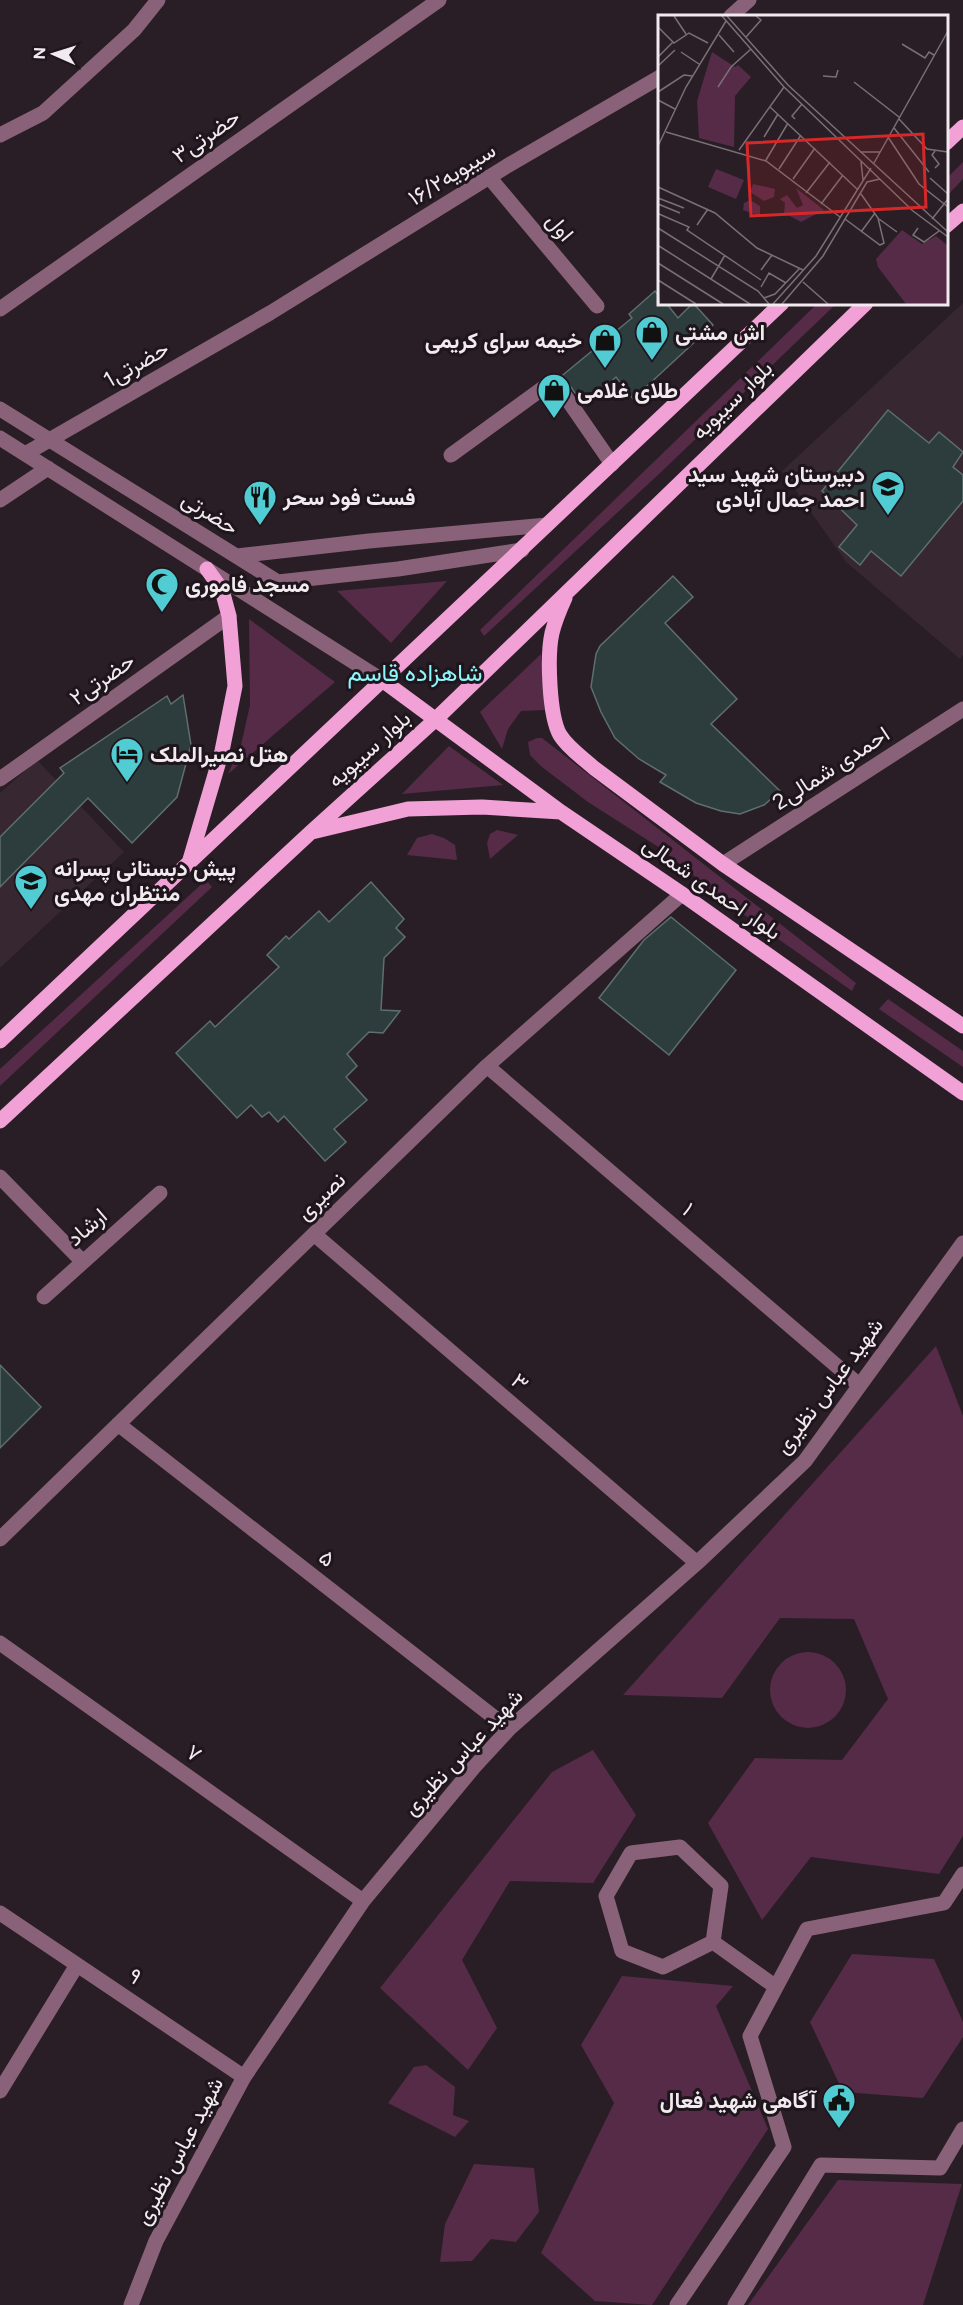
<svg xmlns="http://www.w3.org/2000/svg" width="963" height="2305" viewBox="0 0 963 2305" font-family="Figtree,Vazirmatn,sans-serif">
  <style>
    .built { fill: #372731 }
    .green { fill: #562b48 }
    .building { fill: #2d3c3d; stroke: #5e6f6f; stroke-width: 1.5 }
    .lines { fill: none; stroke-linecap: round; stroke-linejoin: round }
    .minor { stroke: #89627a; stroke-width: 15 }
    .major { stroke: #f1a1d5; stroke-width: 15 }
    .labels { text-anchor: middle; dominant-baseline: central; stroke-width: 6; stroke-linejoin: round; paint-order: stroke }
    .street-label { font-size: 22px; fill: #f1eaee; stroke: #1f151c }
    .poi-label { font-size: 22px; font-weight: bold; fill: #f1eaee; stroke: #1f151c; text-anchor: start }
    .neighbourhood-label { font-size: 24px; fill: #8cf8fc; stroke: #1f151c }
    .inset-road { fill: none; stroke: #797075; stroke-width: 1.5 }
    .view { fill: #d62828; fill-opacity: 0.15; stroke: #d62828; stroke-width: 3 }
    .inset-edge { fill: none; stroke: #f1eaee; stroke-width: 3 }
  </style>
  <rect width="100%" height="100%" fill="#291e25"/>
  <!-- built -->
  <path class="built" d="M963,303V655L960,659L846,562L782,471Z
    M37,760L124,852L0,968V793Z"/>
  <!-- green -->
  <path class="green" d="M963,162V179L947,196V178Z
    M818,303H837L659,474L484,636L480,630Z
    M447,581L391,643L337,591Z
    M249,619L335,682L228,774L241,745L250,705Z
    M541,654L545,710L521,711L508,729L502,749L480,712Z
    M537,738H542L856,983L852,991L726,902L660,848L588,802L542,767L530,755L528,742Z
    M449,746L503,785L402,794Z
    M497,830L518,835L490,859L487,843L490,834Z
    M432,834L444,838L455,845L457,860L407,855L417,838Z
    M206,880L212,887L0,1086V1069Z
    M888,999L963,1051V1067L879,1009Z
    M936,1346L963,1416V1836L939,1874L811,1857L762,1920L708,1823L755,1758L842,1760L888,1699L854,1619L780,1618L722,1698L623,1695Z
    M770 1690a38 38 0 1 1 76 0a38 38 0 1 1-76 0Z
    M593,1750L636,1815L593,1883L510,1881L462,1960L497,2028L468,2070L380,1988L552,1772Z
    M852,1954L934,1959L963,2022V2037L923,2098L843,2092L810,2022Z
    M622,1976L733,1986L716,2006L768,2129L652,2305L595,2301L541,2253L614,2103L581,2045Z
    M426,2065L455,2087L453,2115L469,2121L455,2137L388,2103L414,2067Z
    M474,2164L534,2168L539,2212L516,2242L491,2239L472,2261L440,2262L445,2224Z
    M838,2180L962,2184L923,2305H748Z"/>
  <!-- building -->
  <path class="building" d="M655,291L660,297V303H666L678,318L693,303L713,325L633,399L616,377L584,406L569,384L558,379L632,318L629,314Z
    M888,410L929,443L939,432L963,452L953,467L963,475V501L901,576L871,551L860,565L839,547L857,525L822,491Z
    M673,576L693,597L665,623L737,699L711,724L780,791L764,805L740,814L721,811L696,803L660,782L666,775L639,759L615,738L601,712L591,687L596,654L600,646Z
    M183,695L191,745L177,797L132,843L88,798L0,887V837L64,773L60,768L167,696L171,704Z
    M371,882L404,919L396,928L405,937L384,958L381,1010L400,1011L383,1033L369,1032L347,1054L357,1066L346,1077L367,1100L334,1129L346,1142L325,1161L284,1116L278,1122L269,1112L262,1117L251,1105L237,1118L176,1053L210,1021L215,1027L279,967L267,955L286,936L289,939L319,911L329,922Z
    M671,917L736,970L669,1055L599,998L644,940Z
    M0,1365L41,1407L0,1448Z"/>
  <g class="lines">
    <!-- minor -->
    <path class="minor" d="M731,16L749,0
      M0,135L43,113L134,30L158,0
      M489,177L597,306
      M0,309L439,0
      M0,409L278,582L398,569L522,550
      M0,438L382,680
      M25,454L270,313L507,166L660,77
      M451,455L543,388L552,387L561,390L612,464
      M0,500L48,468
      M237,556L369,541L547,525
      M0,779L229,616
      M723,864L963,709
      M487,1066L859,1385
      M0,1177L82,1261
      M314,1234L697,1563
      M44,1297L160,1193
      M118,1424L509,1729
      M0,1539L487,1066L682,894
      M0,1643L363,1901
      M0,1913L244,2077
      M713,1942L663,1967L622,1951L606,1896L631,1853L680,1847L721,1886L713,1942L776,1987
      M0,2091L77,1965
      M131,2305L156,2241L244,2077L363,1901L474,1767L509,1729L697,1563L805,1461L963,1243
      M677,2305L784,2147L750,2036L807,1929L944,1903L963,1874
      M735,2305L821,2165L940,2168L963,2129"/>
    <!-- major -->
    <path class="major" d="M946,143L963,127
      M946,226L963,211
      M565,598C560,609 555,621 552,633C547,655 549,716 560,735C568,748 583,758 594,768L723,864L963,1026
      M382,680L561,812L682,894L963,1093
      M312,832L408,809L482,807L561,812
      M189,863L222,751L235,686L229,616L222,590L207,569
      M0,1041L782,303
      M0,1121L310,833L436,719L866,303"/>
  </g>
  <!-- icons -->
  <defs>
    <symbol id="shop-pin" viewBox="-11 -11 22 30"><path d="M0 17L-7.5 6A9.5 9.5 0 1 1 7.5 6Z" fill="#51ccd2" stroke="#1f151c"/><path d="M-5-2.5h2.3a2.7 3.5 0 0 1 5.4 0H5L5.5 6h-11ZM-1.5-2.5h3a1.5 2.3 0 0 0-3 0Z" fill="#111"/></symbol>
    <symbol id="school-pin" viewBox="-11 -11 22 30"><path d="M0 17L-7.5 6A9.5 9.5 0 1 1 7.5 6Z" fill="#51ccd2" stroke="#1f151c"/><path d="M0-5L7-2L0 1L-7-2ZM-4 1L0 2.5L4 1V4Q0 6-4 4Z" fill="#111"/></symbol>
    <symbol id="restaurant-pin" viewBox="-11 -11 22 30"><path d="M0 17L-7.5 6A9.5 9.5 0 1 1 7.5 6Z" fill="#51ccd2" stroke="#1f151c"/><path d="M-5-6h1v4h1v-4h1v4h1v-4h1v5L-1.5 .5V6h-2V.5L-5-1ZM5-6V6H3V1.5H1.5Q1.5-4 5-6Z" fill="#111"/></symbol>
    <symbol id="mosque-pin" viewBox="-11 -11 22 30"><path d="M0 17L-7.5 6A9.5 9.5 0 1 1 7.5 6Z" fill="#51ccd2" stroke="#1f151c"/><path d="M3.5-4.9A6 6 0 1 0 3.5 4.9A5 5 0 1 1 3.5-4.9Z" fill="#111"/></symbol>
    <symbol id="hotel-pin" viewBox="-11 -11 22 30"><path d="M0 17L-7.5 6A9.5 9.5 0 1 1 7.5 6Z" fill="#51ccd2" stroke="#1f151c"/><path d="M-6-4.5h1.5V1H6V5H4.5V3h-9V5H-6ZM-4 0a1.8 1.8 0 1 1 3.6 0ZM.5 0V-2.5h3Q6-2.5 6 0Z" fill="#111"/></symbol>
    <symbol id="civic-pin" viewBox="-11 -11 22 30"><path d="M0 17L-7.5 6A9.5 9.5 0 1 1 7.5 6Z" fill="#51ccd2" stroke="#1f151c"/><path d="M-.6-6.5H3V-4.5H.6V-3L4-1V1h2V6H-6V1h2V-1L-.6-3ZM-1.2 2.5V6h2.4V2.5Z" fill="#111"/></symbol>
  </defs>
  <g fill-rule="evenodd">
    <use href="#shop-pin" x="633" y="313" width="38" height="52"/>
    <use href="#shop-pin" x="586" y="321" width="38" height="52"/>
    <use href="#shop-pin" x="535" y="371" width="38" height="52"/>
    <use href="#school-pin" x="869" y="468" width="38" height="52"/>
    <use href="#restaurant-pin" x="241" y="478" width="38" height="52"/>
    <use href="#mosque-pin" x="143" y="565" width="38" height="52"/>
    <use href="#hotel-pin" x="108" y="735" width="38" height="52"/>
    <use href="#school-pin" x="12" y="862" width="38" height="52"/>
    <use href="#civic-pin" x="820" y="2081" width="38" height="52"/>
  </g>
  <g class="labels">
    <!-- street labels -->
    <g class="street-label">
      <text transform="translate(206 136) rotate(-35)">حضرتی۳</text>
      <text transform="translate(452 174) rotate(-32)">سیبویه۱۶/۲</text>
      <text transform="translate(560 227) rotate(50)">اول</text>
      <text transform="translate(136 364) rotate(-30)">1حضرتی</text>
      <text transform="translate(732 400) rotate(-44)">بلوار سیبویه</text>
      <text transform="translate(210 513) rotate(32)">حضرتی</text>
      <text transform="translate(102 679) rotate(-35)">حضرتی۲</text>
      <text transform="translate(369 749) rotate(-42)">بلوار سیبویه</text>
      <text transform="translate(831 768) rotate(-33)">2احمدی شمالی</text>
      <text transform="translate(712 888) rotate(35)">بلوار احمدی شمالی</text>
      <text transform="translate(321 1196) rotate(-44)">نصیری</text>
      <text transform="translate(688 1209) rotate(41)">۱</text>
      <text transform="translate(87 1227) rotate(-41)">ارشاد</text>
      <text transform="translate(520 1382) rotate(41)">۳</text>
      <text transform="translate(829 1386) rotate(-53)">شهید عباس نظیری</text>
      <text transform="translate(327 1558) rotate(38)">۵</text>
      <text transform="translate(463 1752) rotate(-47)">شهید عباس نظیری</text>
      <text transform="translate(194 1753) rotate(35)">۷</text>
      <text transform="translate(135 1976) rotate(34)">۹</text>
      <text transform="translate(179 2151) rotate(-62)">شهید عباس نظیری</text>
    </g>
    <!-- poi labels -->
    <g class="poi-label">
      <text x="675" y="332">اش مشتی</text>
      <text x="582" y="340" text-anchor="end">خیمه سرای کریمی</text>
      <text x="577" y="390">طلای غلامی</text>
      <text x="865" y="474" text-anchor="end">دبیرستان شهید سید<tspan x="865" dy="25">احمد جمال آبادی</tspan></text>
      <text x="283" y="497">فست فود سحر</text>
      <text x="185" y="584">مسجد فاموری</text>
      <text x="150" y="754">هتل نصیرالملک</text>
      <text x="54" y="868">پیش دبستانی پسرانه<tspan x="54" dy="25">منتظران مهدی</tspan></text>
      <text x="816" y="2100" text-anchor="end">آگاهی شهید فعال</text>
    </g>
    <!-- neighbourhood labels -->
    <g class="neighbourhood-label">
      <text x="415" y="672">شاهزاده قاسم</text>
    </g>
  </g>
  <!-- overview -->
  <g transform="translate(658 15)">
    <rect width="290" height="290" fill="#291e25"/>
    <path d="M54,37L77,52L80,50L93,62L77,81L76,132L41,123L39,86ZM58,154L86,165L78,184L50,172ZM95,169L117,174L116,182L106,186L92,177ZM138,173L166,195L143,207L126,198L127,188L122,184L129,180L139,193L145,190ZM92,185L102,191V201L85,195L86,188ZM244,215L264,229L278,221L289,230V289H248L220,252L218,244Z" fill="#562b48"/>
    <path class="inset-road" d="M16,1L28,19M64,1L126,72L255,196L290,222M69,1L130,70L290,217M0,12L16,28L31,18L50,28M61,20L76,37M88,22L103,5L98,1M244,29L267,43L271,37L276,40M23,37L41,49M0,42L15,27M0,51L17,35M165,61L178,62L180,55M196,67L241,102M60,72L73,52L93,34M0,77L26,60L34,61M0,85L17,94M112,92L199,174M137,104L134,101L144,89M241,104L269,134L290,137M236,113L271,157M8,117L108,146L182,202M106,122L120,99M230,122L261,169L290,192M0,131L28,72L68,6M81,135L126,72M277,136L274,140L281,149L277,153M202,137H222M108,145L130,108M203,147L205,165M216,148L290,16M121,154L143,120M272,163L290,179M135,164L157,133M0,172L57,198L99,233L145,255M148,178L172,147M0,183L26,193M0,189L22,198M163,189L185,160M0,194V244M1,199L31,212L29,215L103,265M187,204L222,230L226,228L220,203L203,179M221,204L239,217M274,204L290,184M39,210L50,194M0,213L100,276L111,289M260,213L255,220L266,227L281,216M203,217L217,198M1,231L92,289M0,248L65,289M103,255L114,240M53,264L67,240M0,265L38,289M145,267L170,289M0,269L1,289M103,272L111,258L128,268M106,283L117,279L142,253M115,289L158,241L213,153M124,289L165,241L209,167L222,164"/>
    <path class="view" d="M265,119L268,192L93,201L89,128Z"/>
    <rect width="290" height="290" class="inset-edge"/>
  </g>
  <!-- north arrow -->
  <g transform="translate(54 54) rotate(273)" stroke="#1f151c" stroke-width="4.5" paint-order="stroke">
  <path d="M0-4.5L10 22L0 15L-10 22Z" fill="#f1eaee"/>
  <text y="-9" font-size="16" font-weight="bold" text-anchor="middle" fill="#f1eaee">N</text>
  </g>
</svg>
